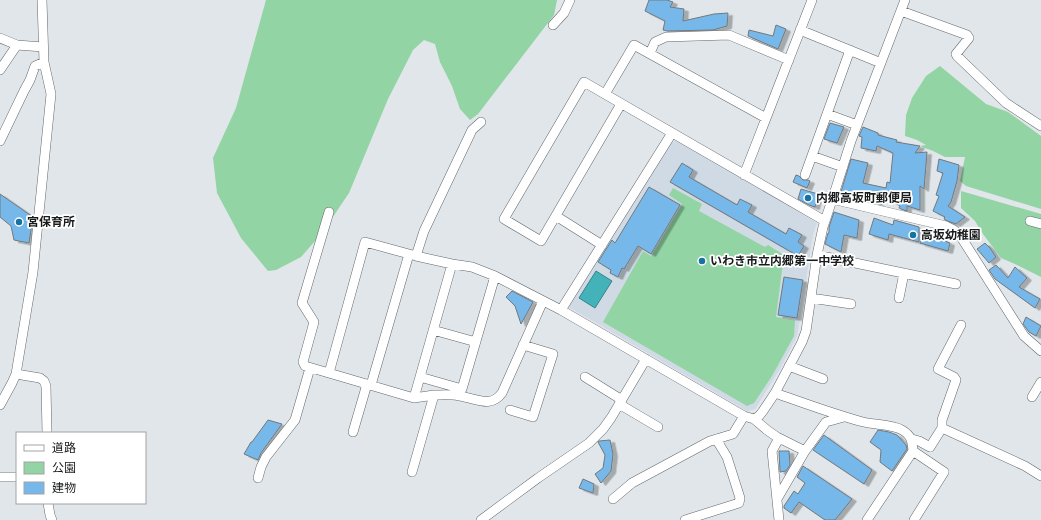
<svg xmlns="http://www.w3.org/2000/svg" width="1041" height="520" viewBox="0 0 1041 520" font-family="Arial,'Noto Sans JP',sans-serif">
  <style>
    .built { fill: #cfdae4 }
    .green { fill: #92d4a3 }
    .water { fill: #43b2b9; stroke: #36848a }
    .building { fill: #76b8ea; stroke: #73787c; filter: url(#shadow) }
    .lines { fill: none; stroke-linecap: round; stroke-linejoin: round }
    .minor-casing { stroke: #63686b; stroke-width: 10 }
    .minor { stroke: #fff; stroke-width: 9 }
    .poi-dot { fill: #1673a1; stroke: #fff; stroke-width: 1.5 }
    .labels { text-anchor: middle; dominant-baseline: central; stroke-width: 3.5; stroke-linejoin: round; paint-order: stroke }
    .poi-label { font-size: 12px; font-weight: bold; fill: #181a1b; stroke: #fff; text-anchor: start }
  </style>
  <defs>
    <filter id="shadow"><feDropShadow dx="4.5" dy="2.5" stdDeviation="0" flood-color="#0004"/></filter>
  </defs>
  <rect width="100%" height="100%" fill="#e0e6ea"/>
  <!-- built -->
  <path class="built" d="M679,141L817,223L813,234L805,288L797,336L780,369L755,409L747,411L567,306L671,142Z"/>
  <!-- green -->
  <path class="green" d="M266,0H557L554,15L478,114L470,120L460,109L452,86L440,62L435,44L424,40L413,50L388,99L349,193L322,233L301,257L276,270L268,271L241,238L217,193L213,158L236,108Z
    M940,66L986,104L1008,112L1041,136V209L966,186L960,181L965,157H945L933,151L920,146L926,145L917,140L905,136L906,115L912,98L926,76Z
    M673,188L702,204L699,211L765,247L768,245L787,257L782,270L776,317L795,320L794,336L772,376L754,403L747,406L603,322L643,251L651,256L682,204L669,195Z
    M961,191L1041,214V277L1015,264L1001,258L983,234L975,221L961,208Z"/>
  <!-- water -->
  <path class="water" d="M596,271L612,281L595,308L579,298Z"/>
  <!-- building -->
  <path class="building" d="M649,0H667L673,2L670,7L684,9L683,21L714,14L728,13L727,26L713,30L667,31L663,30L665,21L645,11Z
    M776,25L786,29L778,49L748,36L749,30L773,36Z
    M830,123L844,127L837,143L824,139Z
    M863,127L878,133V135L897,140L896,142L920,146L915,153L927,152L924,189L920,186V210L907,206V211L901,209L899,208L900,206L881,194L879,203L840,195L851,159L868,163L863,183L886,188L887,182L890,183L893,153L877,146L876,151L861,148L862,137L859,136Z
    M939,159L959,165L957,181L951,202L948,206L965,217L956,224L945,220L944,218L945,217L933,211L939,196L936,195L943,173L937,171Z
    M682,163L693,170L689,177L737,205L740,199L752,205L748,212L786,234L789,228L802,235L798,242L804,246L798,256L670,182Z
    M796,175L799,176L803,180H808L810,181L807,188L793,182Z
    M649,187L680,205L651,254L638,246L624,269L622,268L618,277L610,273L611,270L598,262L612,240L615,243Z
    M801,189L818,194L815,207L809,205L798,199Z
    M0,194L33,217L29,243L14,240L11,226L0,217Z
    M834,212L859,220L857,238L844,235L841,252L825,244L828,233H829V227Z
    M874,218L893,225L894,220L919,227V242L889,234L888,240L869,234Z
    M926,229L932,232V236L950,243L948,251L920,243Z
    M985,243L990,248L996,257L989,263L977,249Z
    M996,265L1008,278L1015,267L1027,278L1019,287L1040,299L1035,308L995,279L989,270Z
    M784,277L803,280L797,318L778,315Z
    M512,291L533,302L521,324L515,306L506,297Z
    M1026,317L1041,326L1036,336L1029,332L1023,324Z
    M268,420L282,424L261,453L258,460L244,454L251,442H252Z
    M878,430L889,432L897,435L906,445L907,449L892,471L880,462L881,450L870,442Z
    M824,435L872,470L864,484L813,450Z
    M610,440L613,454L611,471L601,483L595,474L603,468L605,455L598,442L599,441Z
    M779,451H789L790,465L786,471L780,472Z
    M803,466L852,499L835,520H825L799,502L791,513L784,508V506L794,491L798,494L805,483L797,477Z
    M583,479L594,484L593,493L579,488Z"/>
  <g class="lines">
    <defs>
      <path id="minor" d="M901,11L967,35L969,38L956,54L957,56L1006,103L1041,126
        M553,25L564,13L570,0
        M800,30L881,63
        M0,38L17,45L43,47
        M650,53L655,42L666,37L729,35L789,60
        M0,70L17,45
        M605,94L634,45L766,118
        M621,104L541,241L504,219L584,82L825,221
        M827,114L857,125
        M0,141L24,91L30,80L35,66L44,62
        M812,156L843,167
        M744,175L812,0
        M805,175L850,50
        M832,199L946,226L954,230L961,237L1024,336L1041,351
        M329,212L302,303L314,322L303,362L305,366L414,398L434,395
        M556,216L602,245
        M1030,221L1041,224
        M817,255L956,284
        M416,256L452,264L472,267L495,276L561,310L744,416L754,419L767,430L777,437L778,440L772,451L779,520
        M811,298L851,304
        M899,298L904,273
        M561,310L672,133
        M433,330L476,342
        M789,366L823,379
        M329,373L365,242L409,254
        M16,374L40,378L44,381L46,386L47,433
        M420,377L462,389L495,276
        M585,377L622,400
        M371,385L409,254L416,256L424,231L472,130L481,122
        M775,393C804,403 833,414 863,422C875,425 892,424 902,430C912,436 912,441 913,451L867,520
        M1032,397L1041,382
        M414,398L452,264
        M619,404L658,427
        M0,405L12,383L16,374L33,272L51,94L44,62L42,0
        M510,410L533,417L553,354L523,345
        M754,419L759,416L763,411L775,393L802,342L806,331L817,255L823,227L836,188L851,141L905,0
        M942,428V420L956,380L954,377L938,369L961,325
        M353,432L367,384
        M777,437L805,451
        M912,439L919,441L930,447L942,428L1025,466L1041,476
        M913,451L944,472L914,520
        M412,472L434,395C442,395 451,394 459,396C476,398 490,409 502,393L543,301
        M0,477H17
        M258,478L261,467L266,457L295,420L310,368
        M613,499L632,483L710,441L733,434L744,416
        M777,499L805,451L826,422L844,417
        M48,503L50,515L52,520
        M481,520L538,478L589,443L603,429L611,418L646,359
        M685,520L739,503L740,498L727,457L716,439"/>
    </defs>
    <!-- minor casing -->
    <use href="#minor" class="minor-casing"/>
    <!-- minor -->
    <use href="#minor" class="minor"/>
  </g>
  <!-- markers -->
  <g class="poi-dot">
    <circle cx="808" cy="198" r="4"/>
    <circle cx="19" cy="222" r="4"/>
    <circle cx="913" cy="235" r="4"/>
    <circle cx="702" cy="261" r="4"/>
  </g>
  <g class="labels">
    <!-- poi labels -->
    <g class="poi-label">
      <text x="816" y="198">内郷高坂町郵便局</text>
      <text x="27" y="222">宮保育所</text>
      <text x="921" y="235">高坂幼稚園</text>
      <text x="710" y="261">いわき市立内郷第一中学校</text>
    </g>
  </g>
  <!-- legend -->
  <rect x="16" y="432" width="130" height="72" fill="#ffffff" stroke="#a3a3a4"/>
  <rect x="24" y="445" width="20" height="6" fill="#ffffff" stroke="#a3a3a4"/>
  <text x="52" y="452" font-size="12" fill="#181a1b">道路</text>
  <rect x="24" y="462" width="20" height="12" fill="#92d4a3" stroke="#a3a3a4"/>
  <text x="52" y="472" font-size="12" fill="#181a1b">公園</text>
  <rect x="24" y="482" width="20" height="12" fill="#76b8ea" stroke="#a3a3a4"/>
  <text x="52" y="492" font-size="12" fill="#181a1b">建物</text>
</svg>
